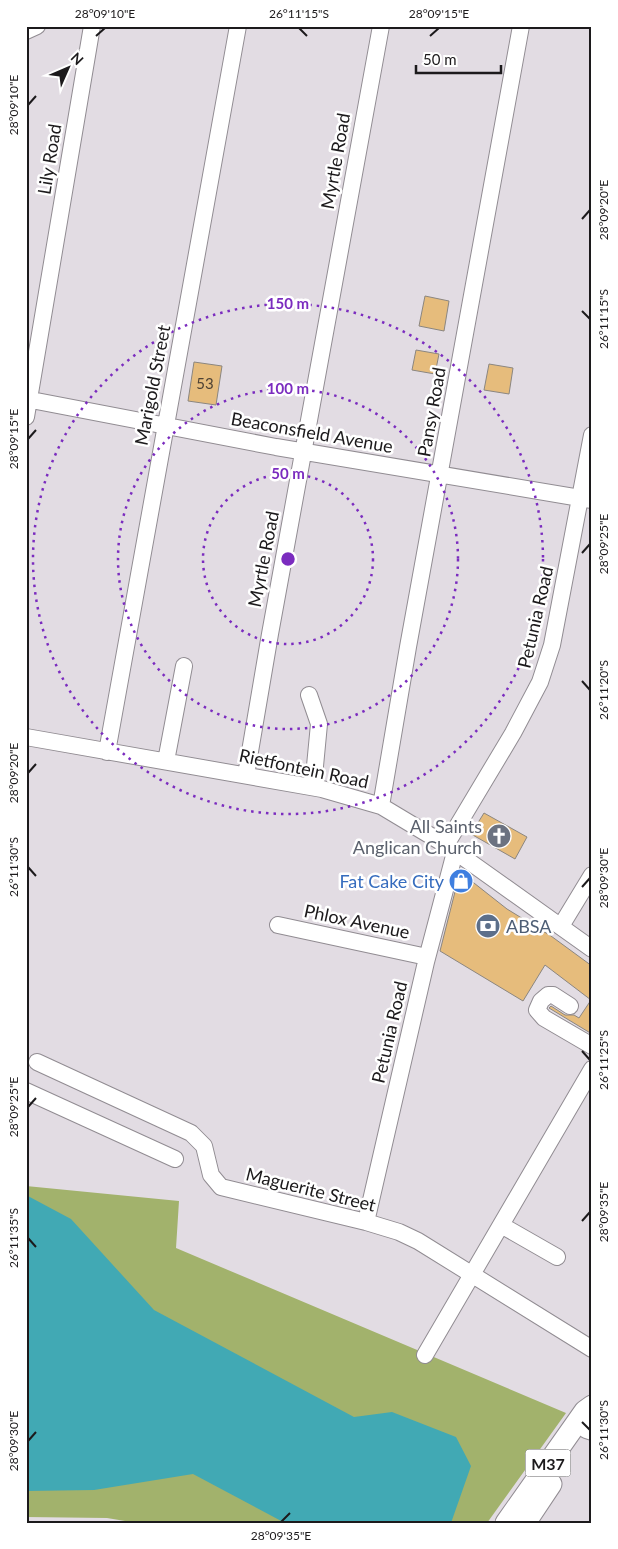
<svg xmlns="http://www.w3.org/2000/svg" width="618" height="1549" viewBox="0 0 618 1549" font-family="Lato,sans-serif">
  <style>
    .forest { fill: #a2b26c }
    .water { fill: #41a9b4 }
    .building { fill: #e6bc7c; stroke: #8b8680 }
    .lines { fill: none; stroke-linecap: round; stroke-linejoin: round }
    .minor-casing { stroke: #918c92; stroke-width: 18 }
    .major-casing { stroke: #918c92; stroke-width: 23 }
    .minor { stroke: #fff; stroke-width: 16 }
    .major { stroke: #fff; stroke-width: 21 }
    .ticks { fill: none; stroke: #1c1a1c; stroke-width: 2 }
    .ring { fill: none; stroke: #7b2cbf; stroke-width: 2.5; stroke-dasharray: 2.5 5 }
    .labels { text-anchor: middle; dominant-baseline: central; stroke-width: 5; stroke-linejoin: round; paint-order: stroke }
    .number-label { font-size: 15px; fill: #4e4234 }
    .shield { fill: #fff; stroke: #605f60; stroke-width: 1 }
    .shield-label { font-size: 16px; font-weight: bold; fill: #1c1a1c }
    .street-label { font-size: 18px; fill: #1c1a1c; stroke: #fff }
    .worship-label { font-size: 18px; fill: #5b616d; stroke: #fff; text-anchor: end }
    .shop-label { font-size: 18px; fill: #366cbe; stroke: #fff; text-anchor: end }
    .service-label { font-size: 18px; fill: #4e5e75; stroke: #fff; text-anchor: start }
    .centre { fill: #7b2cbf; stroke: #fff; stroke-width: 2.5 }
    .ring-label { font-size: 15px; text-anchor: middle; font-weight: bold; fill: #7b2cbf; stroke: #fff; stroke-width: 5; stroke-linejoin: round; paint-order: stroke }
    .neatline { fill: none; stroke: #1c1a1c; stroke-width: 2 }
    .ticks-label { font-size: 12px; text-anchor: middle; fill: #1c1a1c }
  </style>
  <rect width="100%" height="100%" fill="#e2dce3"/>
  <!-- forest -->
  <path class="forest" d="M26,1186L179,1201L176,1248L566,1413L487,1523H137L107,1518L26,1517Z"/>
  <!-- water -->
  <path class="water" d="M26,1195L71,1219L154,1310L354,1417L392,1412L456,1437L471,1466L451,1523H285L193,1474L94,1490L26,1491Z"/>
  <!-- building -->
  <path class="building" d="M425,296L449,301L444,331L419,326Z
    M416,350L439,354L435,374L412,370Z
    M194,362L222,366L216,405L188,401Z
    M489,364L513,368L509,394L484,390Z
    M484,813L527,837L515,859L471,834Z
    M460,872L507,909L551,936L592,966V1034L549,1008L551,1006L565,1015H574L579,1018L591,1000L545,965L523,1001L440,951Z"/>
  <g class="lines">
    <defs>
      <path id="minor" d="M26,31L37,26
        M26,399L276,447L592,500
        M26,417L92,26
        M309,695L319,724L313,787
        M26,737L322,789L381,806L446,845L592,949
        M107,752L238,26
        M166,761L184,666
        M246,775L270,634L381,26
        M381,806L408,647L521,26
        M446,845L513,733L540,682L552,645L592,435
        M278,925L427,957
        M561,926L592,875
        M570,1006L553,995H548L541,1001L537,1010L544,1018L592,1046
        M37,1062L191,1133L204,1146L211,1175L221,1187L366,1222L399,1232L418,1241L592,1349
        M26,1091L175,1159
        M366,1222L426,962L455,852
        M501,1225L557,1257
        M425,1355L592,1069
        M586,1430L592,1432"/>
      <path id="major" d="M506,1523L585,1411L592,1406
        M525,1523L551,1484"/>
    </defs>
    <!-- minor casing -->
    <use href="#minor" class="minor-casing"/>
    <!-- major casing -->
    <use href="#major" class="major-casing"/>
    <!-- minor -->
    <use href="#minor" class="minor"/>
    <!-- major -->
    <use href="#major" class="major"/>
  </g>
  <!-- ticks -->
  <path class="ticks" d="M299,28L307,36M96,36L105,28M430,36L439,28M28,105L36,96M582,219L590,210M582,311L590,319M28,439L36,430M582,553L590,544M582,681L590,690M28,773L36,764M28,867L36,876M582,887L590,878M582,1051L590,1060M28,1107L36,1098M582,1221L590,1212M28,1238L36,1247M582,1422L590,1430M28,1441L36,1432M281,1522L290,1513"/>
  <!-- distance rings -->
  <g class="ring">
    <circle cx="288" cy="559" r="85"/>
    <circle cx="288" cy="559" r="170"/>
    <circle cx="288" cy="559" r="255"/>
  </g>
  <!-- icons -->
  <defs>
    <symbol id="church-disc" viewBox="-11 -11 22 22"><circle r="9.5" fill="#6b7280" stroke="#fff"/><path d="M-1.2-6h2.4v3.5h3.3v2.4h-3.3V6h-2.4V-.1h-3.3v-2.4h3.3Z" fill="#fff"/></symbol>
    <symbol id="shop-disc" viewBox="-11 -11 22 22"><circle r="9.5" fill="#3f7fe0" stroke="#fff"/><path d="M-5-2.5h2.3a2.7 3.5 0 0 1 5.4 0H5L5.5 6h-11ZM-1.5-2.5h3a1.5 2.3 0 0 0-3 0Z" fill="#fff"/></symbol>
    <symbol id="bank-disc" viewBox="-11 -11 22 22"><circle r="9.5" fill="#5c6f8a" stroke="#fff"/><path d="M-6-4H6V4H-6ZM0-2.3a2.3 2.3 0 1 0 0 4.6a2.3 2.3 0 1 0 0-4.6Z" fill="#fff"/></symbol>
  </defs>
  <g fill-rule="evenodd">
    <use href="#church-disc" x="485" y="822" width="28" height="28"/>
    <use href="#shop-disc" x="447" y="867" width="28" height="28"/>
    <use href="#bank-disc" x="474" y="912" width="28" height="28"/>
  </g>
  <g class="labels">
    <!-- number labels -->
    <g class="number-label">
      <text x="205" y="383">53</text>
    </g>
    <!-- shield labels -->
    <rect class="shield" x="525.5" y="1449.5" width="45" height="27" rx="4"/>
    <g class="shield-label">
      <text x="548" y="1463">M37</text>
    </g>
    <!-- street labels -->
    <g class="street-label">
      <text transform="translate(49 159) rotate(-81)">Lily Road</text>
      <text transform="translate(335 161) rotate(-80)">Myrtle Road</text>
      <text transform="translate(152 385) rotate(-79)">Marigold Street</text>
      <text transform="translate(431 412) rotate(-80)">Pansy Road</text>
      <text transform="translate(312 432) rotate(10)">Beaconsfield Avenue</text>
      <text transform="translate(263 559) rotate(-79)">Myrtle Road</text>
      <text transform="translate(535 617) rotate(-77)">Petunia Road</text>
      <text transform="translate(304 768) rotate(12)">Rietfontein Road</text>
      <text transform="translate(357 921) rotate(12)">Phlox Avenue</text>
      <text transform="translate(389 1032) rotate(-77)">Petunia Road</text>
      <text transform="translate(311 1189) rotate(14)">Maguerite Street</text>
    </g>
    <!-- worship labels -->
    <g class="worship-label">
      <text x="482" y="826">All Saints<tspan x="482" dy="21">Anglican Church</tspan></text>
    </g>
    <!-- shop labels -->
    <g class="shop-label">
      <text x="444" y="881">Fat Cake City</text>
    </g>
    <!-- service labels -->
    <g class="service-label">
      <text x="506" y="926">ABSA</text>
    </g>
  </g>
  <circle cx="288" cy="559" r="8" class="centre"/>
  <g class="ring-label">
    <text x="288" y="309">150 m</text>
    <text x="288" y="394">100 m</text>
    <text x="288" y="479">50 m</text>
  </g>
  <!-- border -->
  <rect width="618" height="1549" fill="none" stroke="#ffffff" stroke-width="55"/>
  <!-- north arrow -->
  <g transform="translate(68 68) rotate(45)" stroke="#ffffff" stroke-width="4" paint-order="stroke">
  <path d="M0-4L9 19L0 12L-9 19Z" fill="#1c1a1c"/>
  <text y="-8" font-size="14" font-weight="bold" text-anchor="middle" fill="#1c1a1c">N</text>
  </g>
  <!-- scale -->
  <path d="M416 65v8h85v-8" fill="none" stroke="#1c1a1c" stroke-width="2.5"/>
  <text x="423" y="65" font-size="15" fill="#1c1a1c" stroke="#ffffff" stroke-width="4" paint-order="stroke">50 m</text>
  <rect x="28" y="28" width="562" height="1494" class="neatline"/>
  <g class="ticks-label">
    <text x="105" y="18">28°09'10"E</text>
    <text x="299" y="18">26°11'15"S</text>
    <text x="439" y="18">28°09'15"E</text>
    <text transform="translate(14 105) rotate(-90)" y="4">28°09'10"E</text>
    <text transform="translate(604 210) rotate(-90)" y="4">28°09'20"E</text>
    <text transform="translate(604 319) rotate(-90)" y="4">26°11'15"S</text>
    <text transform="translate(14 439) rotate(-90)" y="4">28°09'15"E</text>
    <text transform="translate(604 544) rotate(-90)" y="4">28°09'25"E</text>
    <text transform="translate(604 690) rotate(-90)" y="4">26°11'20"S</text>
    <text transform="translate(14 773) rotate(-90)" y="4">28°09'20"E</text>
    <text transform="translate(14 867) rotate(-90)" y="4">26°11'30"S</text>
    <text transform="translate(604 878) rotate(-90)" y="4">28°09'30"E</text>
    <text transform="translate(604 1060) rotate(-90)" y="4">26°11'25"S</text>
    <text transform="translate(14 1107) rotate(-90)" y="4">28°09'25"E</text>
    <text transform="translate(604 1212) rotate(-90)" y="4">28°09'35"E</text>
    <text transform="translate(14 1238) rotate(-90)" y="4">26°11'35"S</text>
    <text transform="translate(604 1430) rotate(-90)" y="4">26°11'30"S</text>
    <text transform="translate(14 1441) rotate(-90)" y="4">28°09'30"E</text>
    <text x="281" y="1540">28°09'35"E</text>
  </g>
</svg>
